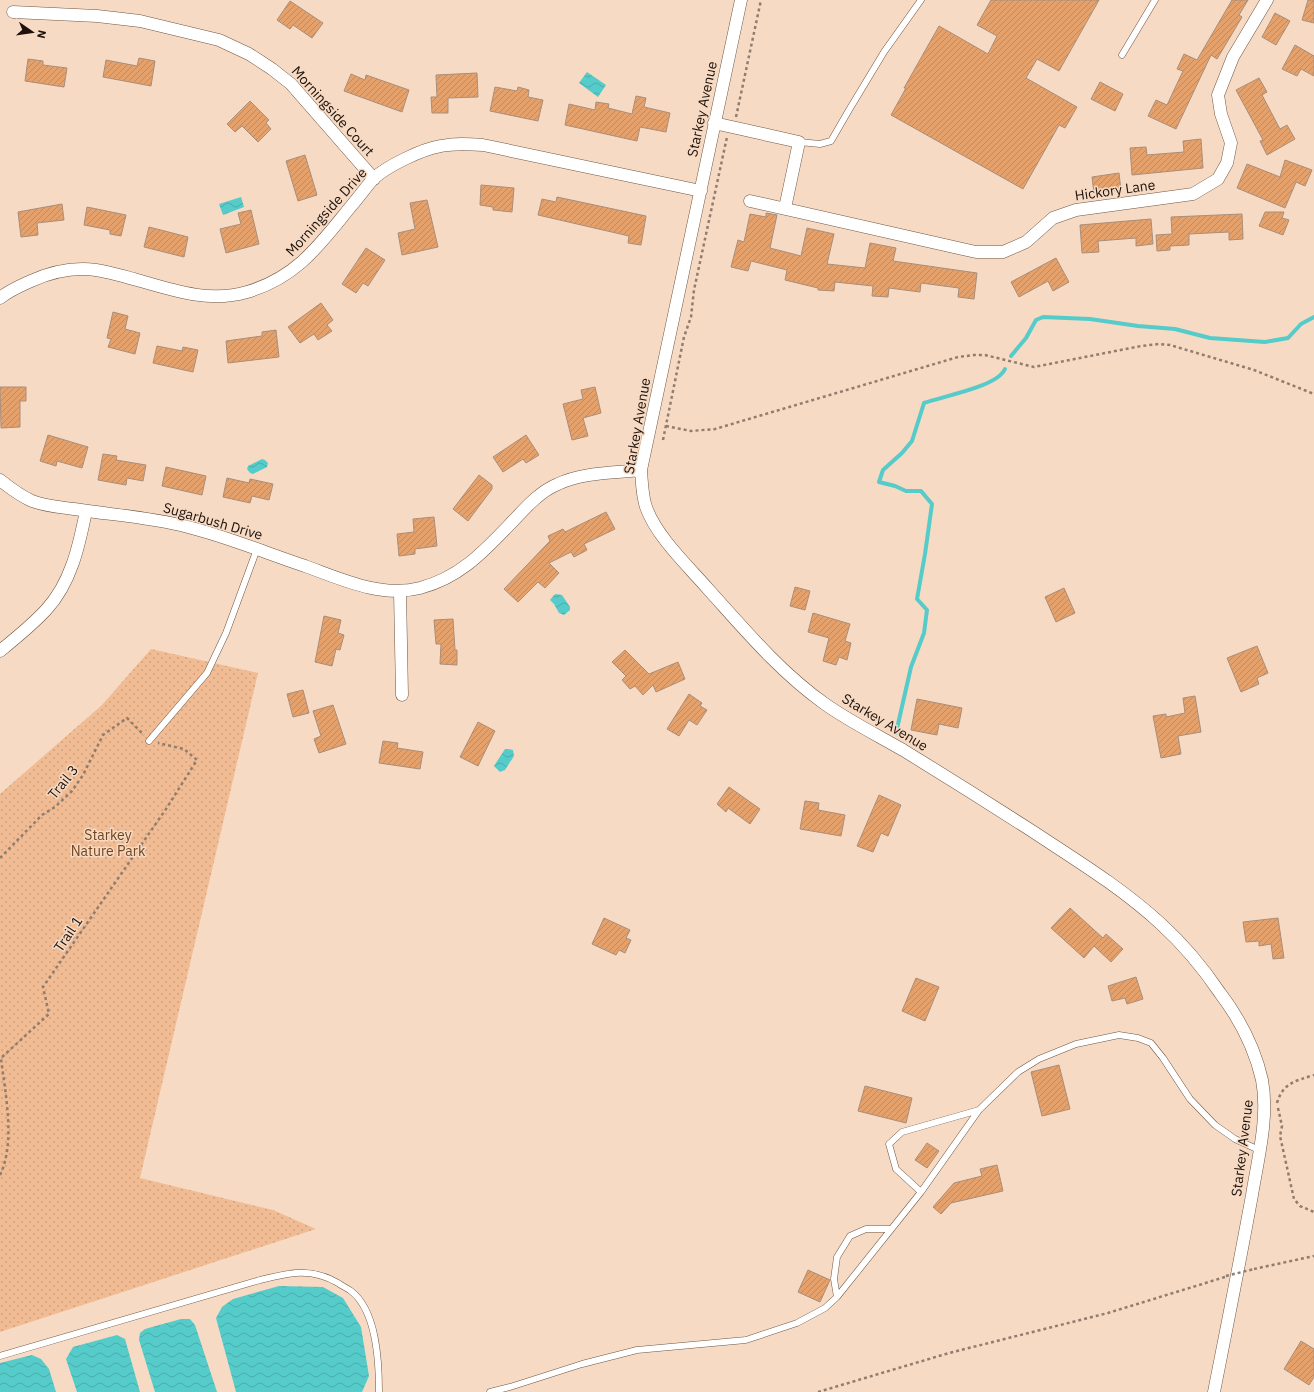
<svg xmlns="http://www.w3.org/2000/svg" width="1314" height="1392" viewBox="0 0 1314 1392" font-family="'IBM Plex Sans',sans-serif">
  <style>
    .park { fill: url(#park-dots) }
    .water { fill: url(#water-waves) }
    .lines { fill: none; stroke-linecap: round; stroke-linejoin: round }
    .stream { stroke: #55cbca; stroke-width: 4 }
    .building { fill: url(#building-hatch); stroke: #a98e7a }
    .service-casing { stroke: #6f5643; stroke-width: 7 }
    .minor-casing { stroke: #6f5643; stroke-width: 13 }
    .path { stroke: #917d6e; stroke-width: 2.5; stroke-dasharray: 3 3; stroke-linecap: butt }
    .service { stroke: #fff; stroke-width: 6 }
    .minor { stroke: #fff; stroke-width: 12 }
    .path-bridge { stroke: #917d6e; stroke-width: 2.5; stroke-dasharray: 3 3; stroke-linecap: butt }
    .labels { text-anchor: middle; dominant-baseline: central; stroke-width: 3; stroke-linejoin: round; paint-order: stroke }
    .street-label { font-size: 14px; fill: #1c120b; stroke: #f7dac4 }
    .park-label { font-size: 14px; fill: #71451d; stroke: #f7dac4 }
  </style>
  <defs>
    <pattern id="park-dots" width="8" height="8" patternUnits="userSpaceOnUse"><rect width="8" height="8" fill="#f1bc94"/><path d="M2 2h.1M6 6h.1" fill="none" stroke="#cea17e" stroke-width="1.8" stroke-linecap="round"/></pattern>
    <pattern id="water-waves" width="16" height="10" patternUnits="userSpaceOnUse"><rect width="16" height="10" fill="#55cbca"/><path d="M0 5q4-4 8 0t8 0" fill="none" stroke="#49adac"/></pattern>
    <pattern id="building-hatch" width="6" height="6" patternUnits="userSpaceOnUse"><rect width="6" height="6" fill="#e4a16c"/><path d="M-1 1l2-2M0 6l6-6M5 7l2-2" fill="none" stroke="#c38a5c"/></pattern>
  </defs>
  <rect width="100%" height="100%" fill="#f7dac4"/>
  <!-- park -->
  <path class="park" d="M151,649L258,673L140,1178L273,1210L316,1229L0,1332V794L102,705Z"/>
  <!-- water -->
  <path class="water" d="M587,72L606,85L598,97L579,83Z
    M241,197L244,207L223,215L219,204Z
    M262,459L265,460L268,463L267,467L253,474L250,473L247,469L248,466Z
    M556,594L562,595L570,607V610L564,615L559,613L554,604L550,600L554,595Z
    M505,749H508L513,750L514,756L505,770L500,772L494,766Z
    M279,1286L323,1287L343,1298L361,1327L369,1376L362,1392H236L216,1318L222,1307L233,1299Z
    M181,1319H190L195,1325L217,1392H155L139,1340L140,1333L145,1329Z
    M117,1335L125,1339L140,1392H77L66,1359L73,1347Z
    M32,1355L41,1359L49,1369L56,1392H0V1363Z"/>
  <g class="lines">
    <!-- stream -->
    <path class="stream" d="M1011,356L1026,338L1036,320L1043,317L1090,319L1138,326L1175,329L1210,338L1265,342L1288,338L1301,324L1314,317
      M896,733L911,667L924,633L927,610L917,599L925,554L932,504L921,491H906L895,486L879,482L883,470L902,453L912,441L924,403C943,396 997,387 1005,369"/>
  </g>
  <!-- building -->
  <path class="building" d="M991,0H1099L1059,71L1037,59L1026,78L1077,107L1065,128L1059,125L1023,189L891,115L906,88H904L939,26L988,54L997,36L977,25Z
    M1232,0H1248L1239,15L1242,17L1217,59L1211,55L1176,129L1148,116L1156,100L1167,105L1183,71L1177,69L1184,54L1197,60Z
    M1308,0H1314V23L1302,20Z
    M290,1L323,23L312,38L293,25L290,29L277,20Z
    M1275,13L1290,21L1276,45L1262,37Z
    M1295,45L1314,56V76L1301,69L1297,76L1282,69Z
    M139,58L155,61L151,86L103,77L106,60L137,66Z
    M28,59L43,61V65L67,68L64,87L25,81Z
    M477,73L478,97L448,98V113H432L431,97H437L436,75Z
    M351,74L365,80L366,75L409,90L402,112L344,91Z
    M1259,78L1267,92L1262,95L1280,129L1287,125L1295,139L1267,155L1260,141L1263,140L1236,90Z
    M1100,82L1123,94L1115,111L1091,99Z
    M495,87L517,91L518,87L529,90L528,97L543,100L538,121L490,111Z
    M636,96L646,98L644,107L670,113L666,132L640,127L637,141L565,125L569,104L595,110L596,102L609,104L608,108L632,114Z
    M250,101L269,120L266,123L271,129L258,142L242,126L235,132L227,124Z
    M1201,139L1203,168L1132,175L1130,148L1146,147L1147,155L1184,152L1183,141Z
    M305,155L317,195L298,201L286,161Z
    M1285,160L1312,170L1305,186L1296,182L1285,208L1237,188L1247,164L1280,177Z
    M1119,173L1121,190L1094,193L1092,177Z
    M481,185L514,188L512,212L493,210V207L480,205Z
    M557,197L646,216L641,245L628,243L629,236L538,215L542,199L556,202Z
    M427,200L438,247L402,255L398,233L415,229L410,203Z
    M62,204L64,220L37,223L38,235L21,237L18,212Z
    M87,207L126,215L121,236L110,234V230L84,225Z
    M251,210L259,244L226,253L220,229L241,224L238,213Z
    M1265,212H1284L1282,218L1289,220L1283,235L1259,226Z
    M766,213L777,215L770,248L801,256L807,228L834,234L827,264L865,268L870,243L896,248L893,261L977,273L974,299L958,297L959,288L921,283L920,292L889,288L888,297L872,296L873,286L835,282L834,291L818,290V288L785,280L787,270L751,261L748,271L731,267L738,240L744,242L750,214L766,217Z
    M1242,214L1243,239L1229,240V232L1189,234V245L1170,246V250L1157,251L1156,235L1172,234L1171,217Z
    M1151,219L1153,244L1136,246V238L1098,241L1099,252L1082,253L1080,225Z
    M149,227L188,237L184,257L144,247Z
    M366,248L385,260L368,286L363,283L356,293L342,284Z
    M1056,258L1069,282L1053,291L1048,281L1019,297L1011,282Z
    M321,303L333,320L327,325L332,331L318,340L314,334L300,343L288,327Z
    M113,312L128,316L125,329L140,333L135,354L108,347L111,339L107,338Z
    M276,330L279,357L228,363L226,341L262,336V332Z
    M157,346L182,351L183,347L198,350L193,372L153,363Z
    M0,387H26V401H20V427L1,428Z
    M595,387L601,413L583,418L588,436L572,440L563,404L583,399L581,390Z
    M48,435L88,447L82,468L57,461L56,466L40,461Z
    M526,435L539,455L526,463L523,459L503,472L493,457Z
    M103,454L117,456L116,460L146,465L143,481L127,478L126,485L98,480Z
    M166,467L206,476L202,495L162,486Z
    M479,475L492,485V489L468,521L453,509Z
    M227,478L249,483L250,479L273,484L269,500L252,496L250,503L223,497Z
    M606,512L615,529L584,544L587,550L574,557L571,552L549,563L559,573L545,588L538,582L518,602L504,589L550,541L548,536L563,529L565,532Z
    M434,517L437,546L415,549V554L399,556L397,534L414,532L413,519Z
    M795,587L810,591L805,610L790,606Z
    M1064,588L1075,613L1056,622L1045,597Z
    M813,613L850,624L845,641L851,643L847,660L839,657L836,665L823,661L829,638L808,632Z
    M324,616L341,620L338,633L344,635L340,650L336,649L332,666L315,662Z
    M453,619L455,650H457V665L440,664L441,644H436L434,620Z
    M1257,646L1268,673L1257,678L1259,684L1241,692L1227,658Z
    M625,650L649,674L678,662L685,679L656,692L653,685L643,695L635,686L630,689L622,680L626,676L612,662Z
    M303,690L309,713L293,717L287,694Z
    M689,694L702,703L700,706L707,710L697,725L689,720L679,736L667,729Z
    M1195,696L1201,732L1178,736L1181,754L1161,758L1153,716L1166,714V717L1185,713L1183,698Z
    M917,699L962,708L958,728L939,724L937,735L911,730Z
    M333,705L346,744L319,753L314,739L321,736L313,711Z
    M478,722L495,731L478,766L460,757Z
    M383,741L398,743L397,748L423,752L420,769L379,763Z
    M729,787L760,809L750,824L728,808L726,812L717,804Z
    M879,795L901,805L888,836L881,833L873,852L857,846Z
    M805,801L819,803L818,810L845,815L841,836L800,829Z
    M1070,908L1103,938L1106,934L1123,949L1111,962L1094,946L1084,958L1051,928Z
    M604,918L630,930L626,938L631,940L625,953L619,950L616,955L592,944Z
    M1278,918L1284,958L1273,959L1271,944L1259,946V941L1246,942L1243,922Z
    M1136,977L1143,999L1127,1004L1125,998L1112,1001L1108,986Z
    M916,978L939,987L925,1021L902,1011Z
    M1059,1065L1070,1109L1042,1116L1031,1072Z
    M865,1086L912,1098L906,1123L858,1111Z
    M927,1143L939,1151L927,1168L915,1160Z
    M997,1165L1003,1191L951,1203L941,1214L933,1207L954,1183L982,1176L980,1169Z
    M808,1270L830,1280L820,1302L798,1292Z
    M1301,1341L1314,1349V1377L1309,1385L1284,1369Z"/>
  <g class="lines">
    <defs>
      <path id="service" d="M1122,55L1155,0
        M799,142L820,144L831,141L849,110L884,52L921,0
        M149,741L207,673L226,633L257,549
        M921,1192L896,1169L889,1144L902,1132L979,1110
        M837,1297L834,1279L837,1257L850,1236L866,1229H890
        M0,1356L260,1280C272,1277 284,1274 296,1273C310,1272 326,1276 338,1283C342,1286 347,1288 351,1291C377,1311 379,1362 379,1392
        M490,1392L510,1387L582,1364L637,1350L746,1340L797,1323L825,1308L837,1297L921,1192L979,1110L1018,1072L1039,1059L1076,1044L1119,1035L1138,1038L1151,1043L1163,1058L1190,1099L1215,1125L1235,1139L1259,1150"/>
      <path id="minor" d="M741,0L641,470C642,483 642,495 646,507C656,536 688,566 708,589C745,630 780,672 825,704C849,721 877,735 903,750C947,777 990,804 1032,831C1076,860 1122,888 1161,924C1183,944 1203,968 1220,993C1239,1018 1255,1049 1262,1080C1269,1117 1258,1158 1252,1195C1240,1261 1227,1326 1214,1392
        M13,12L97,16L140,21L219,40L249,54L272,69L291,84L374,179
        M714,123L799,142L785,208
        M750,201L976,252H1003L1026,242L1053,218L1076,210L1193,194L1218,179L1227,163L1231,143L1221,114L1218,95L1233,57L1267,0
        M0,298C10,290 20,286 31,281C51,272 74,267 96,270C146,278 196,307 247,292C298,277 320,244 352,205C359,197 366,187 373,179C387,166 422,149 441,146C455,143 469,144 483,145L701,191
        M0,480C10,488 21,496 32,501C45,506 60,507 74,509C112,515 151,517 188,527C228,537 266,553 305,566C341,579 381,598 420,588C462,577 486,549 515,519C528,505 541,491 558,484C583,472 615,473 641,470
        M400,592L402,695
        M0,651C16,638 32,625 46,610C71,583 79,546 86,511"/>
    </defs>
    <!-- service casing -->
    <use href="#service" class="service-casing"/>
    <!-- minor casing -->
    <use href="#minor" class="minor-casing"/>
    <!-- path -->
    <path class="path" d="M736,117L761,0
      M666,426L691,431L715,429L958,357L974,355H985L1034,367L1141,346L1159,344L1170,345L1254,370L1314,394
      M663,440L684,337L691,317L694,290L727,137
      M0,858L42,815L55,807L72,791L83,775L103,735L127,718L144,735
      M1277,1103C1283,1083 1295,1081 1314,1075
      M1278,1108L1282,1126L1280,1136L1294,1199L1300,1206L1314,1212
      M0,1175C16,1142 5,1093 1,1058L49,1014L43,987L166,809L197,760L184,749L158,743
      M1254,1269L1314,1256
      M818,1392L949,1353L1108,1313L1225,1277"/>
    <!-- service -->
    <use href="#service" class="service"/>
    <!-- minor -->
    <use href="#minor" class="minor"/>
    <!-- path-bridge -->
    <path class="path-bridge" d="M1226,1276L1254,1269"/>
  </g>
  <g class="labels">
    <!-- street labels -->
    <g class="street-label">
      <text transform="translate(702 109) rotate(-78)">Starkey Avenue</text>
      <text transform="translate(333 111) rotate(48)">Morningside Court</text>
      <text transform="translate(1115 190) rotate(-8)">Hickory Lane</text>
      <text transform="translate(326 212) rotate(-48)">Morningside Drive</text>
      <text transform="translate(637 426) rotate(-80)">Starkey Avenue</text>
      <text transform="translate(213 521) rotate(16)">Sugarbush Drive</text>
      <text transform="translate(885 722) rotate(31)">Starkey Avenue</text>
      <text transform="translate(63 782) rotate(-51)">Trail 3</text>
      <text transform="translate(68 934) rotate(-56)">Trail 1</text>
      <text transform="translate(1242 1148) rotate(-83)">Starkey Avenue</text>
    </g>
    <!-- park labels -->
    <g class="park-label">
      <text x="108" y="835">Starkey<tspan x="108" dy="16">Nature Park</tspan></text>
    </g>
  </g>
  <!-- north arrow -->
  <g transform="translate(32 32) rotate(103)" stroke="#f7dac4" stroke-width="3" paint-order="stroke">
  <path d="M0-3L7 15L0 10L-7 15Z" fill="#1c120b"/>
  <text y="-6" font-size="11" font-weight="bold" text-anchor="middle" fill="#1c120b">N</text>
  </g>
</svg>
